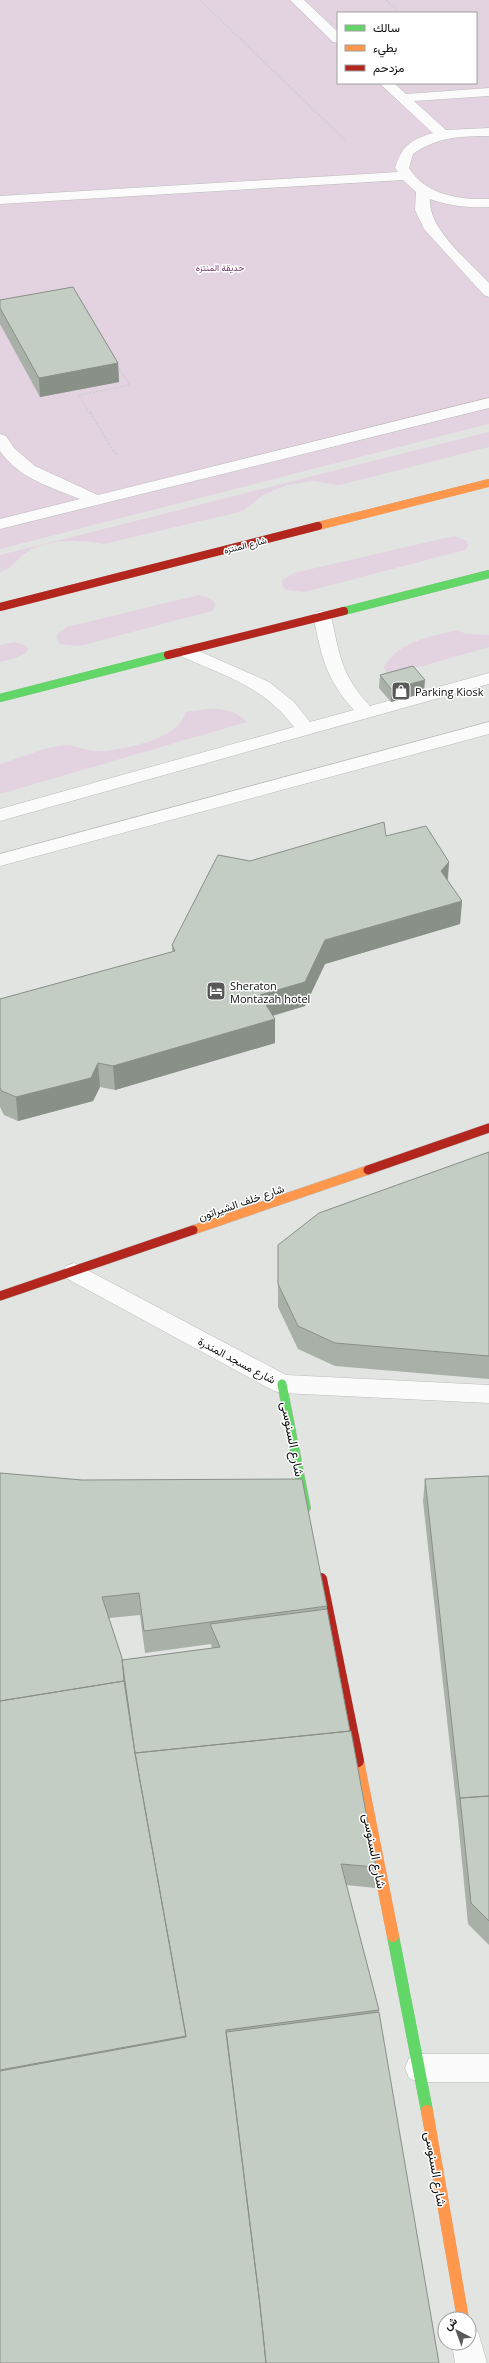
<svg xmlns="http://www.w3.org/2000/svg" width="489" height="2363" viewBox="0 0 489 2363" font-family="'Open Sans',Vazirmatn,sans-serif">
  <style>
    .green { fill: #e3d2e0; fill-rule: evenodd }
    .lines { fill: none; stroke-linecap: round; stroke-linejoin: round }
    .lane-casing { stroke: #b9bbb9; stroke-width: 1 }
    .street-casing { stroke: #b9bbb9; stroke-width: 1 }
    .fast-far2-casing { stroke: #b9bbb9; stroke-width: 8 }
    .fast-far1-casing { stroke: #b9bbb9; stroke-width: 10 }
    .fast-casing { stroke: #b9bbb9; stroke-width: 12 }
    .slow-far2-casing { stroke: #b9bbb9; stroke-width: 8 }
    .slow-far1-casing { stroke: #b9bbb9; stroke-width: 10 }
    .slow-casing { stroke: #b9bbb9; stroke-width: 12 }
    .jam-far2-casing { stroke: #b9bbb9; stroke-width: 8 }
    .jam-far1-casing { stroke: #b9bbb9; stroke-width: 10 }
    .jam-casing { stroke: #b9bbb9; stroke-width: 12 }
    .path-far1 { stroke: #cfd0cf; stroke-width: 1.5; stroke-dasharray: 2 1.5; stroke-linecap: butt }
    .path { stroke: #cfd0cf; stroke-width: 2; stroke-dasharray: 2.5 1.5; stroke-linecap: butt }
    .lane { fill: #fbfbfb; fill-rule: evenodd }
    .street { fill: #fbfbfb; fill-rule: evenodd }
    .fast-far2 { stroke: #63d668; stroke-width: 8 }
    .fast-far1 { stroke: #63d668; stroke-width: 9 }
    .fast { stroke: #63d668; stroke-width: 12 }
    .slow-far2 { stroke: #ff974d; stroke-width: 8 }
    .slow-far1 { stroke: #ff974d; stroke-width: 9 }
    .slow { stroke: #ff974d; stroke-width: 12 }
    .jam-far2 { stroke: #b3261e; stroke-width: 8 }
    .jam-far1 { stroke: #b3261e; stroke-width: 9 }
    .jam { stroke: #b3261e; stroke-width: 12 }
    .wall { fill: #a8b0a8; fill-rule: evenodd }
    .shaded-wall { fill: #889088 }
    .building { fill: #c3cdc3; stroke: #889088 }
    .labels { text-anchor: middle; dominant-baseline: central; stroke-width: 3; stroke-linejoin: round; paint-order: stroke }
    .far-park-label { font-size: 9px; fill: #75386d; stroke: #fff }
    .far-street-label { font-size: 9px; fill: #0d0e0d; stroke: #fff }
    .poi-label { font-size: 11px; fill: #0d0e0d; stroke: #fff; text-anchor: start }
    .street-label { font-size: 11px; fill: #0d0e0d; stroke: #fff }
    .near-street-label { font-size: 13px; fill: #0d0e0d; stroke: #fff }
  </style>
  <rect width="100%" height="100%" fill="#e2e4e2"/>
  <!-- green -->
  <path class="green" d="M0,0H489V424L0,549ZM338,13H476V83H338Z
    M489,432V447L339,485L313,481L287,485L263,495L243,511L104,544C80,540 48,538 27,552C17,558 12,569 0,572V555Z
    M454,536L467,541L468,546L465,550L304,592L286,590L282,585V580L294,573Z
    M199,595L207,597L214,601L215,606L212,611L79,646L60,644L56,637L58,633L67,627Z
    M458,630L466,634L489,635V647L387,676L384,667C398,641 431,637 458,630Z
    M14,642L25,645L28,648L27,652L18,657L0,662V645Z
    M208,709C224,709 236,710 247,722L0,794V764C18,758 47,747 65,745C75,745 85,750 95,751C118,752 182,739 185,712Z"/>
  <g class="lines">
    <defs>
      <path id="lane" d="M290,0H304L338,32V43L333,42Z
        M379,83H394L406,94L489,88V96L414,101L446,130L489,128V136C461,136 437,137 413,154L409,168C426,195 459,200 489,199V207C469,208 449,206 430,199C428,229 469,261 489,283V297L484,295L424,229L415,210L416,192L403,180L0,204V196L398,172L395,168C402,146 410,140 433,133Z
        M489,398V408L0,529V519L80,499C53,488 18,478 0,451V434L6,436L14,448L35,466L98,495Z
        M322,611L328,612L331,616C340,656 341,675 370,706L489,673V684L0,821V809L294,727C263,686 223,675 178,655L175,651L178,647H190L269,682L294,702L310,722L354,710C325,679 322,656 313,616L316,612Z
        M489,722V734L0,866V854Z"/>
      <path id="street" d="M74,1263L286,1375L489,1385V1403L282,1393L274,1391L66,1278L63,1272L66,1266Z
        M419,2054H489V2082H419L409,2078L405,2068L409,2058Z
        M469,2328L478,2332L487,2363H455L452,2343H469Z"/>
      <path id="fast-far2" d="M344,611L489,574
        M0,698L168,655"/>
      <path id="fast-far1" d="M282,1384L306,1508"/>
      <path id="fast" d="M393,1936L427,2111"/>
      <path id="slow-far2" d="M318,526L489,483"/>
      <path id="slow-far1" d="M193,1230L368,1170"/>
      <path id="slow" d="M358,1761L393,1936
        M427,2111L463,2319"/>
      <path id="jam-far2" d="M0,607L318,526
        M168,655L344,611"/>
      <path id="jam-far1" d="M368,1170L489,1128
        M0,1296L193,1230"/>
      <path id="jam" d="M321,1579L358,1761"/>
    </defs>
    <!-- lane casing -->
    <use href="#lane" class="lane-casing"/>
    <!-- street casing -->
    <use href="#street" class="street-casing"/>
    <!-- fast-far2 casing -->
    <use href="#fast-far2" class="fast-far2-casing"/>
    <!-- fast-far1 casing -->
    <use href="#fast-far1" class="fast-far1-casing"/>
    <!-- fast casing -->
    <use href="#fast" class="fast-casing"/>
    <!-- slow-far2 casing -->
    <use href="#slow-far2" class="slow-far2-casing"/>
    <!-- slow-far1 casing -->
    <use href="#slow-far1" class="slow-far1-casing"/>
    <!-- slow casing -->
    <use href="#slow" class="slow-casing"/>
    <!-- jam-far2 casing -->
    <use href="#jam-far2" class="jam-far2-casing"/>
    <!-- jam-far1 casing -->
    <use href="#jam-far1" class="jam-far1-casing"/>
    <!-- jam casing -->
    <use href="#jam" class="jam-casing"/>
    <!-- path-far1 -->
    <path class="path-far1" d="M200,0L345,140
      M386,0L400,13
      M90,413L79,395L130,385L118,366"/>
    <!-- path -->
    <path class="path" d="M90,412L116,455"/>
    <!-- lane -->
    <use href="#lane" class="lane"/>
    <!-- street -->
    <use href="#street" class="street"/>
    <!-- fast-far2 -->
    <use href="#fast-far2" class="fast-far2"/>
    <!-- fast-far1 -->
    <use href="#fast-far1" class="fast-far1"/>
    <!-- fast -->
    <use href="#fast" class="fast"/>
    <!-- slow-far2 -->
    <use href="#slow-far2" class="slow-far2"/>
    <!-- slow-far1 -->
    <use href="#slow-far1" class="slow-far1"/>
    <!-- slow -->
    <use href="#slow" class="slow"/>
    <!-- jam-far2 -->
    <use href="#jam-far2" class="jam-far2"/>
    <!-- jam-far1 -->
    <use href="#jam-far1" class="jam-far1"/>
    <!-- jam -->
    <use href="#jam" class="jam"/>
  </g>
  <!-- wall -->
  <path class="wall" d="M0,300L118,363L119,382L40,397L0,324Z
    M380,675L424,693L391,702L379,688Z
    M386,836L449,862L448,881L462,901L460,924L325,964L305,1006L273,1016L275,1019V1043L115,1090L100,1087L93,1101L18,1121L4,1115L0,1107V999L172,952V945L250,861Z
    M489,1152V1379L335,1366L298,1349L278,1307V1245Z
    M0,1473L327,1606V1609L376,1867L375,1888L346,1885L379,2010V2012L0,2363ZM140,1615L145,1653L211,1644L212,1648L122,1660L109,1618Z
    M489,1476V1945L468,1924L458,1820L423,1501L425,1479Z"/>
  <!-- shaded-wall -->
  <path class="shaded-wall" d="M118,363L119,382L40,397L39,378Z
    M425,680L424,693L391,702V689Z
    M449,862L447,886L441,871Z
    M462,901L460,924L325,964L305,1006L260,1019V995L325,940Z
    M275,1019V1043L115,1090L113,1066Z
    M98,1063L100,1087L93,1101L18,1121L16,1097Z"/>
  <!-- building -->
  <path class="building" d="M73,287L118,363L39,378L0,308V300Z
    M413,666L425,680L391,689L380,675Z
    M384,822L386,836L426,826L449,862L441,871L462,901L325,940L305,982L260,995L275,1019L113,1066L98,1063L91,1078L16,1097L2,1091L0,1088V999L175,951L172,945L218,855L250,861Z
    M489,1152V1356L335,1343L298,1326L278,1284V1245L319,1213Z
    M0,1473L82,1480L302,1479L327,1606L144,1631L139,1593L102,1597L122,1658L124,1681L0,1701Z
    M489,1476V1796L460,1798V1799L425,1479Z
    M327,1609L350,1731L135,1753L122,1660L220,1647L210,1624Z
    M124,1681L135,1753L186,2036L0,2070V1701Z
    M351,1731L376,1867L341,1864L379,2010L226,2030L260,2305L266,2363H0V2071L186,2037L135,1753Z
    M489,1796V1921L471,1903L460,1798Z
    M379,2012L439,2363H266L260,2305L226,2032Z"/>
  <!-- icons -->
  <defs>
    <symbol id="shop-square" viewBox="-11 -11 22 22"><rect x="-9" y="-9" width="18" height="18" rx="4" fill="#585958" stroke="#fff"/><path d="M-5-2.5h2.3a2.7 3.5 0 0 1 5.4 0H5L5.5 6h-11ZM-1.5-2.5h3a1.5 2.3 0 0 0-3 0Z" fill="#fff"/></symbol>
    <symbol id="hotel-square" viewBox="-11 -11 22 22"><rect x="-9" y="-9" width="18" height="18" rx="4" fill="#585958" stroke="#fff"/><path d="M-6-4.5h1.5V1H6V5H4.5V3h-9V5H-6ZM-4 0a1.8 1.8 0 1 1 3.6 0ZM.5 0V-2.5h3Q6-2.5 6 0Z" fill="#fff"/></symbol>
  </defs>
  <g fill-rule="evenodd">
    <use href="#shop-square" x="390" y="680" width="22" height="22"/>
    <use href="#hotel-square" x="205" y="980" width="22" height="22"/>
  </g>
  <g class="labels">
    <!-- far-park labels -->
    <g class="far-park-label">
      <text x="220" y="267">حديقة المنتزه</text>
    </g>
    <!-- far-street labels -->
    <g class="far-street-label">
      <text transform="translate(245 545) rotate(-14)">شارع المنتزه</text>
    </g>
    <!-- poi labels -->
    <g class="poi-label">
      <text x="415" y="691">Parking Kiosk</text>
      <text x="230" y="985">Sheraton<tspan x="230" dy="13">Montazah hotel</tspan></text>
    </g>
    <!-- street labels -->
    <g class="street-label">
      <text transform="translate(241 1202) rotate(-19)">شارع خلف الشيراتون</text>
      <text transform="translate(237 1360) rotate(28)">شارع مسجد المندرة</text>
    </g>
    <!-- near-street labels -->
    <g class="near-street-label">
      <text transform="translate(293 1439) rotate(79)">شارع السنوسى</text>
      <text transform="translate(375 1851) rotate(79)">شارع السنوسى</text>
      <text transform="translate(436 2169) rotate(80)">شارع السنوسى</text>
    </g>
  </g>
  <!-- legend -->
  <rect x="337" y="12" width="140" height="72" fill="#ffffff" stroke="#9e9f9e"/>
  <rect x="345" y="25" width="20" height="6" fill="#63d668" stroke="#9e9f9e"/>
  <text x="373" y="32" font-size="12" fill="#0d0e0d">سالك</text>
  <rect x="345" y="45" width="20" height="6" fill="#ff974d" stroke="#9e9f9e"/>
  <text x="373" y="52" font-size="12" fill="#0d0e0d">بطيء</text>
  <rect x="345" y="65" width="20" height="6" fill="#b3261e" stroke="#9e9f9e"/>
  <text x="373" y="72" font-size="12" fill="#0d0e0d">مزدحم</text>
  <!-- north arrow -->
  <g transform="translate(457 2331) rotate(319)"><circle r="19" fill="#ffffff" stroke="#9e9f9e"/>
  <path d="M0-3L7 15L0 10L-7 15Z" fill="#585958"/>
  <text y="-6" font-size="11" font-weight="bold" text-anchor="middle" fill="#0d0e0d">ش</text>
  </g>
</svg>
